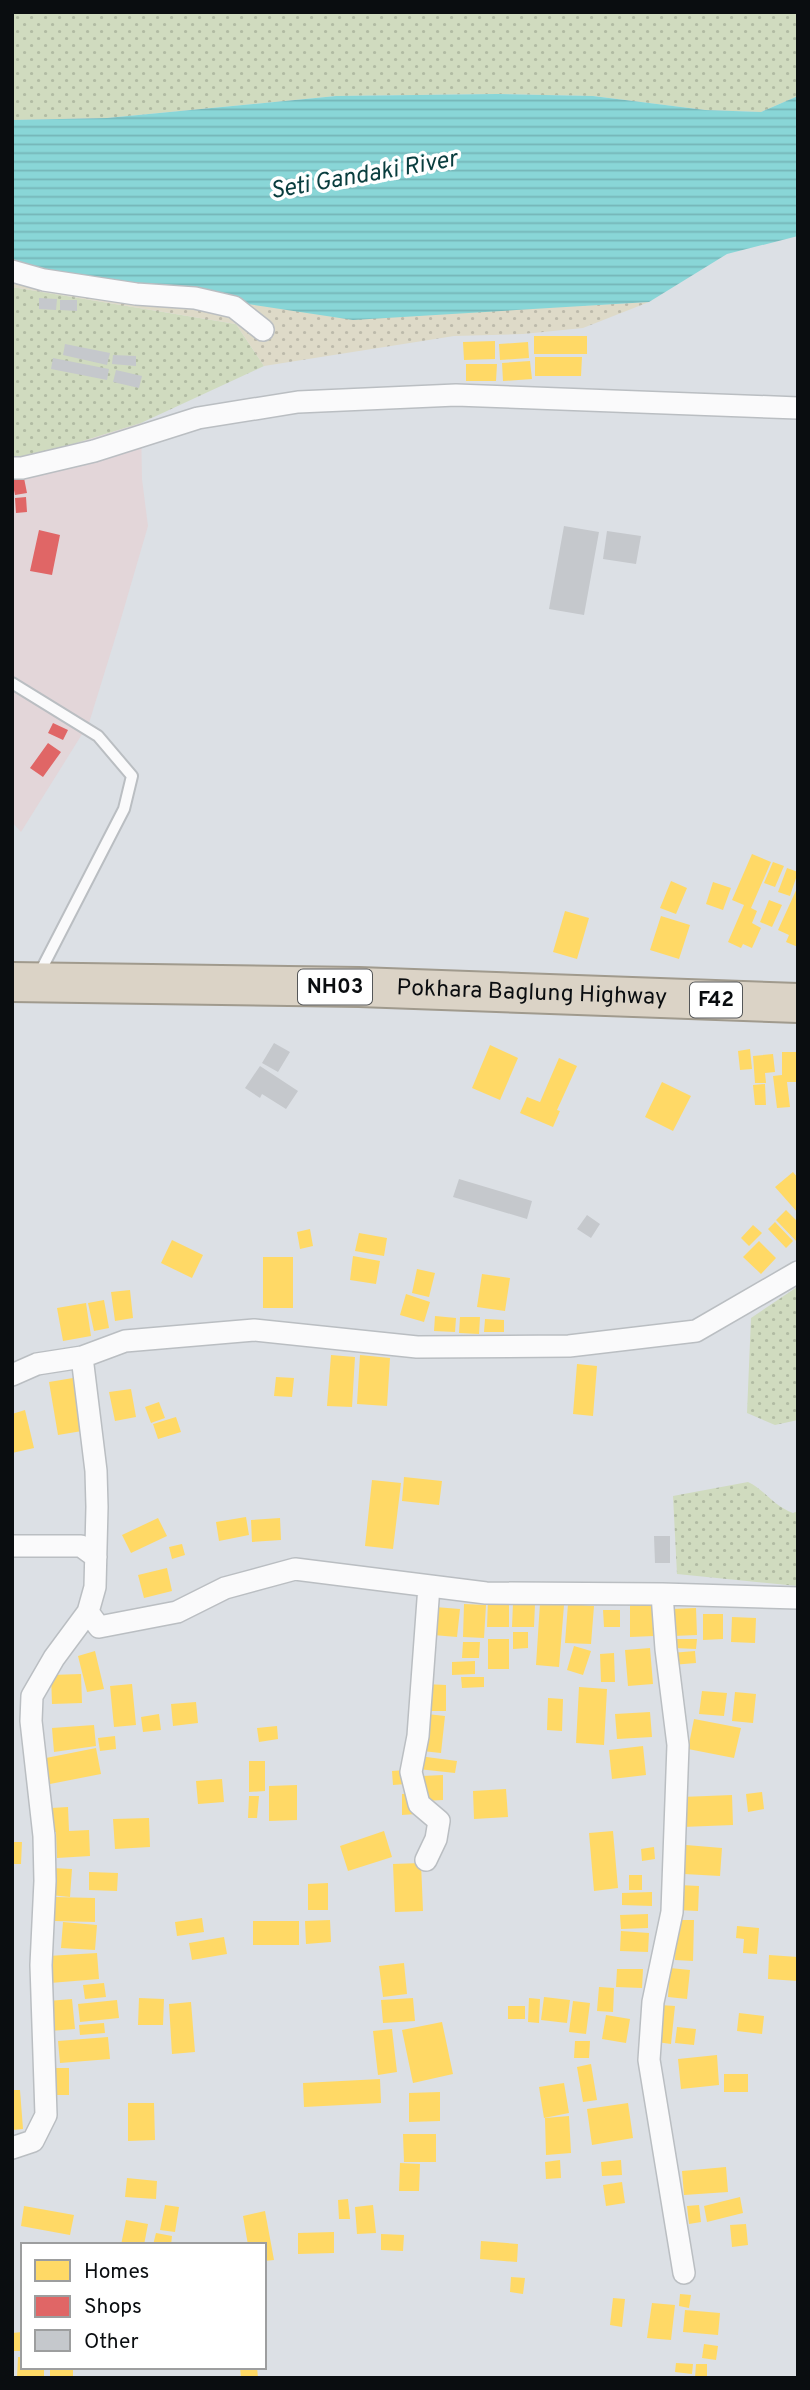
<svg xmlns="http://www.w3.org/2000/svg" width="810" height="2390" viewBox="0 0 810 2390" font-family="Overpass,sans-serif">
  <style>
    .commercial { fill: #e3d6d9 }
    .grass { fill: url(#grass-dots) }
    .sand { fill: url(#sand-dots) }
    .water { fill: url(#water-rules) }
    .homes { fill: #ffd966 }
    .shops { fill: #e06666 }
    .building { fill: #c5c8cc }
    .lines { fill: none; stroke-linecap: round; stroke-linejoin: round }
    .lane-casing { stroke: #babec2; stroke-width: 14 }
    .street-casing { stroke: #babec2; stroke-width: 24 }
    .highway-casing { stroke: #a09a8d; stroke-width: 42 }
    .lane { stroke: #fafafb; stroke-width: 10 }
    .street { stroke: #fafafb; stroke-width: 21 }
    .highway { stroke: #dbd3c6; stroke-width: 38 }
    .labels { text-anchor: middle; dominant-baseline: central; stroke-width: 7; stroke-linejoin: round; paint-order: stroke }
    .shield { fill: #fff; stroke: #545658; stroke-width: 2 }
    .shield-label { font-size: 21px; font-weight: bold; fill: #0a0d10 }
    .street-label { font-size: 23px; fill: #0a0d10; stroke: #fff }
    .water-label { font-size: 24px; font-style: italic; fill: #093d3e; stroke: #fff }
  </style>
  <defs>
    <pattern id="grass-dots" width="8" height="8" patternUnits="userSpaceOnUse" patternTransform="scale(1.75)"><rect width="8" height="8" fill="#d0dbbf"/><path d="M2 2h.1M6 6h.1" fill="none" stroke="#b1bba3" stroke-width="1.8" stroke-linecap="round"/></pattern>
    <pattern id="sand-dots" width="8" height="8" patternUnits="userSpaceOnUse" patternTransform="scale(1.75)"><rect width="8" height="8" fill="#dedac8"/><path d="M2 2h.1M6 6h.1" fill="none" stroke="#bdbaab" stroke-width="1.8" stroke-linecap="round"/></pattern>
    <pattern id="water-rules" width="6" height="5" patternUnits="userSpaceOnUse" patternTransform="scale(1.75)"><rect width="6" height="5" fill="#89d6d7"/><path d="M0 2.5h6" fill="none" stroke="#75b6b8"/></pattern>
  </defs>
  <rect width="100%" height="100%" fill="#dce0e5"/>
  <!-- commercial -->
  <path class="commercial" d="M141,423L142,479L148,526L118,629L89,723L21,832L12,822V463Z"/>
  <!-- grass -->
  <path class="grass" d="M12,12H798V96L761,112L705,110L593,96L497,94L336,96L107,118L12,120Z
    M12,287L236,324L264,366L141,423L12,463Z
    M797,1287L798,1420L775,1425L747,1413L751,1318Z
    M748,1482C765,1490 773,1506 793,1513L798,1511V1586L677,1574L673,1496Z"/>
  <!-- sand -->
  <path class="sand" d="M12,262L556,307L649,302L583,328L523,334L454,336L264,366L236,324L12,287Z"/>
  <!-- water -->
  <path class="water" d="M497,94L593,96L705,110L761,112L798,96V236L727,254L649,302L353,320L96,281L12,262V120L107,118L336,96Z"/>
  <!-- homes -->
  <path class="homes" d="M534,336H587V354H534Z
    M495,341V359L464,360L463,342Z
    M528,342L529,358L500,360L499,344Z
    M535,357H582L581,376H535Z
    M530,361L532,379L503,381L502,363Z
    M466,364H497L496,381H466Z
    M752,854L771,862L751,908L757,911L752,923L761,928L752,948L743,944L741,948L728,942L744,905L732,900Z
    M773,862L784,866L775,887L764,883Z
    M787,868L798,872L790,896L778,892Z
    M671,881L687,888L676,914L660,908Z
    M713,882L731,888L723,910L706,904Z
    M798,886V947L786,942L789,935L778,930Z
    M769,900L782,905L772,927L760,922Z
    M565,911L589,918L577,959L553,952Z
    M661,916L690,925L679,959L650,950Z
    M490,1045L518,1058L500,1100L472,1088Z
    M750,1049L752,1069L740,1070L738,1051Z
    M782,1052H798V1082H787L790,1107L777,1108L773,1076L782,1075Z
    M773,1054L775,1072L765,1073L766,1083H755L753,1056Z
    M559,1058L577,1066L557,1110L560,1111L553,1127L520,1113L527,1097L540,1102Z
    M662,1082L691,1096L673,1131L645,1117Z
    M765,1084L766,1105H755L753,1085Z
    M793,1172L798,1178V1213L775,1187Z
    M786,1210L798,1222V1243L776,1220Z
    M775,1222L793,1241L786,1248L768,1229Z
    M753,1225L762,1233L749,1246L741,1238Z
    M310,1229L313,1246L300,1249L297,1232Z
    M359,1233L387,1238L384,1256L355,1251Z
    M172,1240L203,1255L192,1278L161,1263Z
    M759,1241L776,1258L761,1274L743,1257Z
    M353,1256L380,1261L376,1284L350,1280Z
    M263,1257H293V1308H263Z
    M417,1269L435,1273L429,1297L412,1293Z
    M482,1274L510,1278L505,1311L477,1307Z
    M130,1290L133,1318L115,1321L111,1292Z
    M406,1294L430,1302L424,1322L400,1315Z
    M104,1300L109,1328L94,1331L88,1303Z
    M86,1303L91,1336L63,1341L57,1308Z
    M435,1316L456,1318L455,1332L434,1331Z
    M460,1317H480L479,1334L459,1333Z
    M485,1319L504,1320V1332H484Z
    M331,1355L355,1357L352,1407L327,1406Z
    M360,1355L390,1358L387,1406L357,1404Z
    M577,1364L597,1366L593,1416L573,1414Z
    M276,1377L294,1378L292,1397L274,1396Z
    M73,1378L82,1431L58,1435L49,1382Z
    M131,1389L136,1417L115,1421L109,1392Z
    M159,1402L165,1418L151,1423L145,1407Z
    M25,1410L34,1448L12,1453V1414Z
    M176,1417L181,1432L158,1439L153,1424Z
    M404,1477L442,1481L439,1505L402,1501Z
    M372,1480L401,1483L393,1549L365,1546Z
    M246,1517L249,1535L219,1541L216,1522Z
    M158,1518L167,1536L131,1553L122,1535Z
    M280,1518L281,1540L252,1542L251,1520Z
    M182,1544L185,1555L172,1559L169,1547Z
    M167,1568L172,1591L144,1598L138,1575Z
    M488,1600H509V1627H487Z
    M513,1603L535,1604L534,1627H512Z
    M540,1603L564,1605L559,1667L536,1665Z
    M464,1604L486,1605L484,1638L463,1637Z
    M568,1604L594,1606L591,1644L565,1643Z
    M654,1604V1636L630,1637V1605Z
    M435,1607L460,1609L457,1637L433,1635Z
    M696,1608L697,1635L673,1636L672,1609Z
    M603,1610H620V1627H604Z
    M703,1614H723V1639L703,1640Z
    M732,1617L756,1618L755,1643L731,1642Z
    M513,1632H528V1648L513,1649Z
    M488,1639H509V1669H488Z
    M674,1639H697L696,1649L674,1648Z
    M463,1642H480L479,1658H462Z
    M574,1646L591,1651L583,1675L567,1670Z
    M650,1648L653,1684L628,1686L625,1650Z
    M95,1651L104,1689L87,1692L78,1656Z
    M695,1651L696,1663L672,1665L671,1653Z
    M614,1653L615,1682H601L600,1654Z
    M475,1661V1674L452,1675V1662Z
    M81,1674L82,1703L52,1704L51,1675Z
    M461,1677H484V1687L462,1688Z
    M132,1684L136,1725L114,1727L110,1686Z
    M425,1684L446,1685V1711H425Z
    M579,1687L607,1689L604,1745L576,1743Z
    M702,1691L727,1693L724,1716L699,1714Z
    M735,1692L756,1694L753,1723L732,1721Z
    M548,1698L563,1699L562,1731L547,1730Z
    M196,1702L198,1723L173,1726L171,1704Z
    M650,1712L652,1737L617,1739L615,1714Z
    M159,1714L161,1730L143,1732L141,1717Z
    M427,1714L445,1716L441,1753L422,1751Z
    M694,1719L741,1728L734,1758L688,1749Z
    M94,1725L96,1746L54,1752L52,1728Z
    M277,1726L278,1739L259,1742L257,1728Z
    M115,1736L116,1749L100,1751L98,1738Z
    M643,1746L646,1775L612,1779L609,1750Z
    M96,1748L101,1774L50,1784L46,1758Z
    M419,1756L457,1761L455,1773L418,1769Z
    M249,1761H265V1791L249,1792Z
    M405,1770L406,1784L393,1785L392,1771Z
    M443,1775V1800L422,1801V1776Z
    M222,1779L224,1802L198,1804L196,1781Z
    M297,1785V1820L269,1821V1786Z
    M506,1789L508,1817L474,1819L473,1791Z
    M762,1792L764,1809L748,1812L746,1794Z
    M415,1793L416,1814L402,1815V1794Z
    M732,1795L733,1825L682,1827L681,1797Z
    M249,1796H259L257,1818H248Z
    M68,1807L69,1831L89,1830L90,1856L57,1858L56,1832H52L51,1808Z
    M149,1818L150,1847L115,1849L113,1819Z
    M384,1831L392,1857L348,1871L340,1846Z
    M613,1831L618,1888L594,1891L589,1833Z
    M12,1842H22L21,1864H12Z
    M686,1845L722,1848L720,1876L684,1874Z
    M654,1847L655,1859L642,1861L641,1849Z
    M421,1863L423,1911L395,1912L393,1864Z
    M52,1868L72,1869L70,1897L50,1895Z
    M89,1872L118,1873L117,1891L89,1890Z
    M629,1875H642V1890H629Z
    M328,1883V1910H308V1884Z
    M679,1885L699,1886L698,1911L678,1910Z
    M652,1892V1906L622,1905V1893Z
    M55,1897L95,1898V1922L55,1921Z
    M648,1914V1928L621,1929L620,1915Z
    M202,1918L204,1932L177,1936L175,1922Z
    M330,1920L331,1942L306,1944L305,1921Z
    M676,1920H694L693,1961L675,1960Z
    M253,1921H299V1945H253Z
    M63,1922L97,1925L95,1950L61,1948Z
    M737,1926L759,1928L757,1954L743,1953L744,1939L736,1938Z
    M621,1931L649,1933L648,1952L620,1951Z
    M224,1937L227,1954L192,1960L189,1943Z
    M97,1953L99,1979L50,1983L48,1956Z
    M769,1955L798,1957V1981L768,1979Z
    M404,1963L407,1994L383,1997L379,1966Z
    M670,1968L690,1970L687,1999L668,1997Z
    M617,1969H643L642,1988L616,1987Z
    M104,1983L106,1997L85,1999L83,1985Z
    M599,1987L614,1988L613,2012L597,2011Z
    M544,1997L570,2000L567,2023L541,2020Z
    M139,1998L164,1999L163,2025H138Z
    M413,1998L415,2021L383,2023L381,2000Z
    M529,1998L540,1999L539,2023L528,2022Z
    M72,1999L75,2029L50,2031L48,2001Z
    M117,2000L119,2018L80,2022L78,2004Z
    M573,2001L590,2003L586,2034L569,2032Z
    M191,2002L195,2052L172,2054L169,2004Z
    M660,2005L675,2006L671,2044L657,2042Z
    M508,2006H525V2019H508Z
    M739,2013L764,2016L762,2034L737,2031Z
    M606,2015L630,2019L626,2043L602,2039Z
    M442,2022L453,2074L413,2083L402,2030Z
    M104,2023L105,2033L80,2035L79,2025Z
    M677,2027L696,2029L694,2045L675,2043Z
    M392,2029L397,2072L378,2075L373,2031Z
    M108,2037L110,2059L60,2063L58,2041Z
    M575,2041H590L589,2058H574Z
    M717,2055L719,2085L681,2089L678,2059Z
    M591,2064L597,2100L583,2102L577,2067Z
    M52,2068H69V2095H52Z
    M724,2074H748V2092H724Z
    M380,2079L381,2103L304,2107L303,2083Z
    M564,2083L569,2113L544,2118L539,2087Z
    M12,2090H20L23,2129L12,2130Z
    M440,2092V2121L409,2122V2093Z
    M128,2103H154L155,2140L128,2141Z
    M628,2103L633,2138L592,2145L587,2109Z
    M569,2116L571,2153L546,2155L545,2118Z
    M403,2134H436V2162H404Z
    M560,2160L561,2178L546,2179L545,2162Z
    M621,2160L622,2175L602,2176L601,2162Z
    M400,2163L420,2164L419,2191H399Z
    M726,2167L728,2192L684,2195L682,2171Z
    M127,2178L157,2181L156,2199L125,2197Z
    M622,2182L625,2203L606,2206L603,2185Z
    M740,2197L743,2213L707,2222L704,2206Z
    M348,2199L350,2219H339L338,2200Z
    M165,2205L179,2207L175,2232L160,2230Z
    M373,2205L376,2233L357,2234L355,2207Z
    M699,2205L701,2222L689,2224L687,2206Z
    M24,2206L74,2215L70,2235L21,2226Z
    M265,2211L274,2260L264,2261V2245H248L243,2216Z
    M126,2220L148,2224L144,2245H121Z
    M746,2224L748,2245L732,2247L730,2225Z
    M334,2232V2253L298,2254V2233Z
    M156,2233L172,2236L171,2245H153Z
    M381,2234L404,2235L403,2251L381,2250Z
    M481,2241L518,2244L517,2262L480,2259Z
    M511,2277L525,2278L523,2294L510,2292Z
    M680,2294L691,2295L689,2308L679,2306Z
    M613,2298L625,2299L622,2327L610,2325Z
    M652,2303L675,2305L671,2340L647,2338Z
    M685,2310L720,2313L718,2335L683,2332Z
    M22,2332L23,2351H12V2333Z
    M704,2344L718,2346L716,2360L702,2358Z
    M18,2357H23V2367H44V2378H17Z
    M676,2363L693,2364L692,2374L675,2372Z
    M696,2364H707V2378H695Z
    M50,2367H73V2378H50Z
    M240,2367H257L258,2378H241Z"/>
  <!-- shops -->
  <path class="shops" d="M24,478L27,493L15,495L12,480Z
    M26,497L27,512L16,513L15,498Z
    M39,530L60,535L52,575L30,571Z
    M53,723L68,730L63,740L48,733Z
    M48,743L61,752L43,777L30,768Z"/>
  <!-- building -->
  <path class="building" d="M39,298L57,299L56,310L39,309Z
    M60,300H77V311L60,310Z
    M65,344L110,353L107,365L63,355Z
    M113,355L136,356V366L112,364Z
    M53,358L109,369L107,380L51,369Z
    M116,370L142,376L139,388L113,382Z
    M564,526L599,532L584,615L549,609Z
    M607,531L641,536L636,564L603,559Z
    M274,1043L290,1052L278,1072L262,1063Z
    M260,1066L298,1091L286,1109L262,1094L260,1098L245,1088Z
    M459,1179L532,1201L527,1219L453,1197Z
    M587,1215L600,1224L591,1238L577,1229Z
    M654,1536H670V1563H655Z"/>
  <g class="lines">
    <defs>
      <path id="lane" d="M12,683L98,736L132,776L124,809L38,976"/>
      <path id="street" d="M12,271L44,280L136,294L195,298L234,307L263,330
        M12,468H22L94,451L198,418L298,402L456,395L798,408
        M12,1375L37,1364L82,1357L125,1341L254,1330L417,1347L569,1346L696,1331L798,1272
        M12,1546H81L96,1557
        M662,1594L666,1649L678,1745L672,1912L653,2002L649,2060L684,2273
        M88,1612L99,1627L177,1612L225,1588L295,1569L486,1593L662,1594L798,1598
        M426,1860L436,1839L439,1821L419,1804L411,1772L418,1736L429,1586
        M12,2148L33,2141L46,2115L41,1965L45,1881L44,1836L31,1721L32,1696L54,1658L88,1612L95,1587L97,1507L96,1471L82,1357"/>
      <g id="highway">
        <path id="s1" d="M12,982L359,987L798,1003"/>
      </g>
    </defs>
    <!-- lane casing -->
    <use href="#lane" class="lane-casing"/>
    <!-- street casing -->
    <use href="#street" class="street-casing"/>
    <!-- highway casing -->
    <use href="#highway" class="highway-casing"/>
    <!-- lane -->
    <use href="#lane" class="lane"/>
    <!-- street -->
    <use href="#street" class="street"/>
    <!-- highway -->
    <use href="#highway" class="highway"/>
  </g>
  <g class="labels">
    <!-- shield labels -->
    <g class="shield">
      <rect x="298" y="969.5" width="74" height="35" rx="5"/>
      <rect x="690" y="982.5" width="52" height="35" rx="5"/>
    </g>
    <g class="shield-label">
      <text x="335" y="987">NH03</text>
      <text x="716" y="1000">F42</text>
    </g>
    <!-- street labels -->
    <g class="street-label">
      <text stroke="none"><textPath href="#s1" startOffset="520">Pokhara Baglung Highway</textPath></text>
    </g>
    <!-- water labels -->
    <g class="water-label">
      <text transform="translate(364 176) rotate(-10)">Seti Gandaki River</text>
    </g>
  </g>
  <!-- border -->
  <rect width="810" height="2390" fill="none" stroke="#0a0d10" stroke-width="28"/>
  <!-- legend -->
  <rect x="21" y="2243" width="245" height="126" fill="#ffffff" stroke="#9d9e9f" stroke-width="2"/>
  <rect x="35" y="2260" width="35" height="21" fill="#ffd966" stroke="#9d9e9f" stroke-width="2"/>
  <text x="84" y="2278" font-size="21" fill="#0a0d10">Homes</text>
  <rect x="35" y="2296" width="35" height="21" fill="#e06666" stroke="#9d9e9f" stroke-width="2"/>
  <text x="84" y="2313" font-size="21" fill="#0a0d10">Shops</text>
  <rect x="35" y="2330" width="35" height="21" fill="#c5c8cc" stroke="#9d9e9f" stroke-width="2"/>
  <text x="84" y="2348" font-size="21" fill="#0a0d10">Other</text>
</svg>
